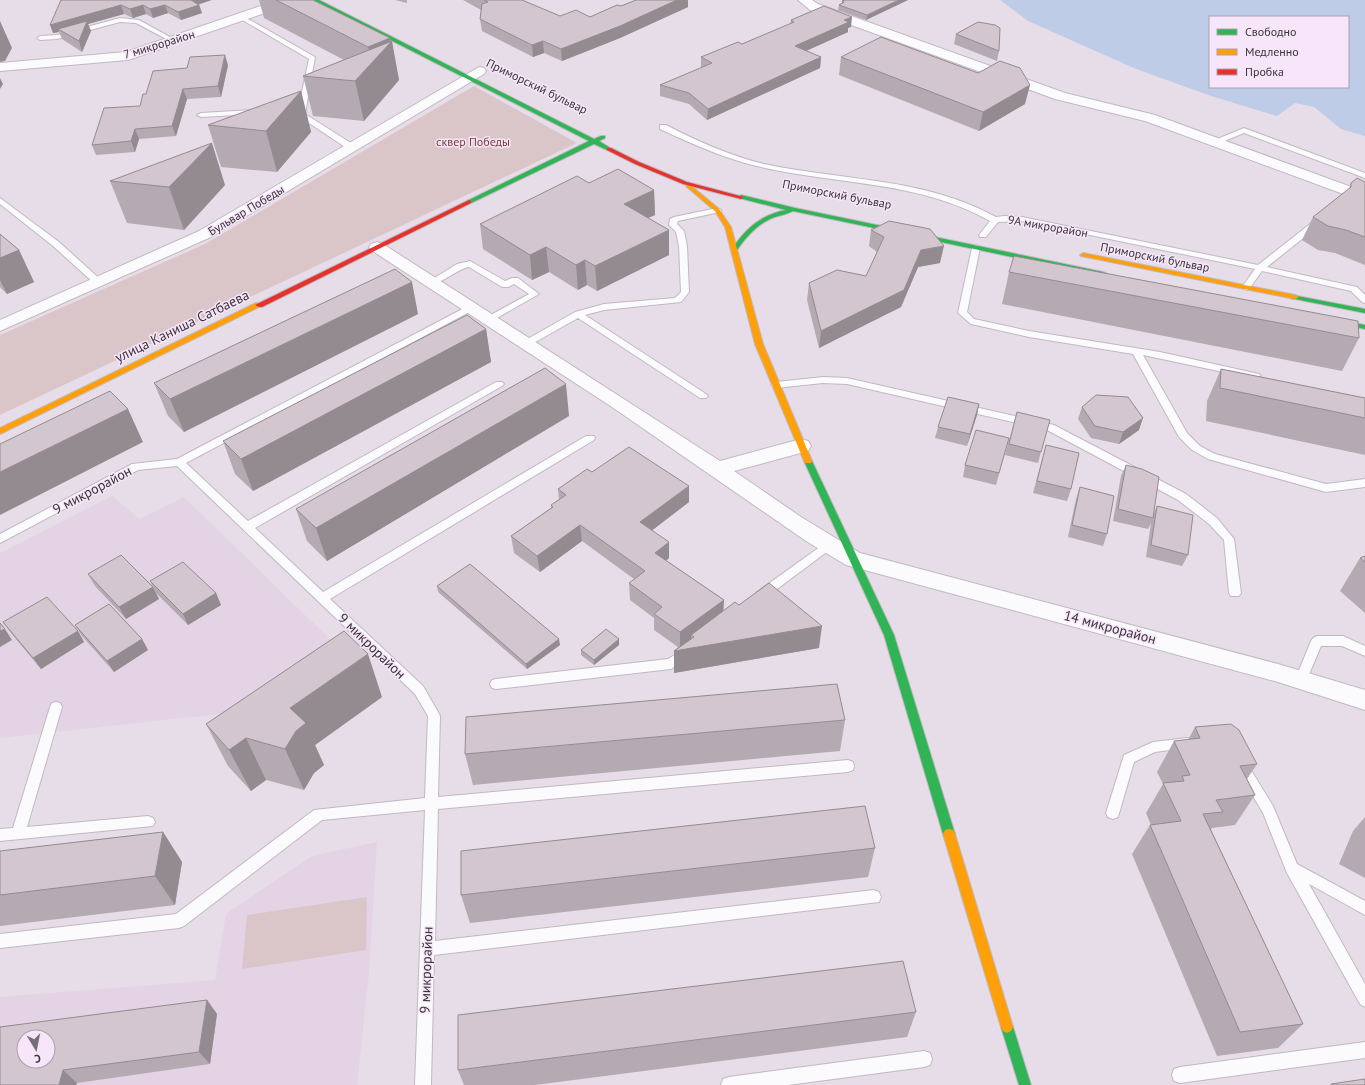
<svg xmlns="http://www.w3.org/2000/svg" width="1365" height="1085" viewBox="0 0 1365 1085" font-family="'PT Sans',sans-serif">
  <style>
    .built { fill: #e3d3e5; fill-rule: evenodd }
    .green { fill: #dac6c9 }
    .water { fill: #becce8; fill-rule: evenodd }
    .lines { fill: none; stroke-linecap: round; stroke-linejoin: round }
    .lane-casing { stroke: #c0b9c1; stroke-width: 2 }
    .street-casing { stroke: #c0b9c1; stroke-width: 2 }
    .fast-casing { stroke: #c0b9c1; stroke-width: 2 }
    .slow-casing { stroke: #c0b9c1; stroke-width: 2 }
    .jam-casing { stroke: #c0b9c1; stroke-width: 2 }
    .lane { fill: #fbfafc; fill-rule: evenodd }
    .street { fill: #fbfafc; fill-rule: evenodd }
    .fast { fill: #30b455; fill-rule: evenodd }
    .slow { fill: #ff9f0a; fill-rule: evenodd }
    .jam { fill: #e5322d; fill-rule: evenodd }
    .wall { fill: #b5aab1 }
    .shaded-wall { fill: #948b90 }
    .building { fill: #d3c6ce; stroke: #948b90; fill-rule: evenodd }
    .labels { text-anchor: middle; dominant-baseline: central; stroke-width: 3; stroke-linejoin: round; paint-order: stroke }
    .far-street-label { font-size: 12px; fill: #3b343b; stroke: #f7e6f9 }
    .far-park-label { font-size: 12px; fill: #773b35; stroke: #f7e6f9 }
    .street-label { font-size: 14px; fill: #3b343b; stroke: #f7e6f9 }
  </style>
  <rect width="100%" height="100%" fill="#e6dde8"/>
  <!-- built -->
  <path class="built" d="M112,496L139,519L184,497L343,652L256,710L0,738V553Z
    M377,842L369,973L357,1085H0V997L215,980L226,914L312,856ZM24,1037H48V1061H24Z"/>
  <!-- green -->
  <path class="green" d="M474,86L577,143L0,415V335L205,244Z
    M367,897L366,950L242,969L247,915Z"/>
  <!-- water -->
  <path class="water" d="M1000,0H1365V136L1341,129L1314,107L1295,103L1277,116L1211,96L1136,69L1028,21ZM1210,17H1348V87H1210Z"/>
  <g class="lines">
    <defs>
      <path id="lane" d="M239,16H243L315,57L305,114L354,145V149H348L297,115L309,59L239,18Z
        M120,18L139,20L177,41L172,42L136,23L120,22L57,39L40,40L37,38L40,36L57,35Z
        M253,110H256V114L201,117L197,115L201,113Z
        M660,125H666C697,141 730,156 764,164C844,181 923,177 996,217L1004,216L1022,217L1258,265L1315,220H1321V224L1267,267L1357,287L1365,295V303L1362,302L1351,291L1262,271L1249,289L1246,290L1242,287L1255,269L1022,221L998,222L986,237H980L979,235L990,221C919,181 842,185 765,168C728,160 694,145 660,129Z
        M1244,128L1365,173V178L1244,133L1217,144L1210,142Z
        M0,198L59,242L101,280V284H95L53,246L0,204Z
        M717,208L721,210L720,212L678,221L677,224L684,231L687,246L689,292L681,302L604,310L585,315L706,394L708,396L706,398H700L578,318L530,345H524V341L575,312L604,304L675,298L681,292L679,246L676,232L669,225L670,219L674,217Z
        M976,245L980,248L967,312L974,319L1029,331L1160,352L1259,374L1261,376L1256,379L1143,355L1187,433L1200,446L1215,454L1326,484L1365,479V487L1326,492L1208,459L1192,450L1179,437L1133,354L1029,337L971,324L958,313L972,248Z
        M470,261L505,281L512,278H518L539,294L490,322L487,321V317L529,294L514,284L508,287H502L469,267C457,269 439,286 429,284L428,282L457,264Z
        M472,304L476,307L475,309L186,463L248,521L496,382H502L504,384L502,386L255,528L323,592L586,436H594L595,438L594,440L330,599L423,686L438,712L440,716L438,797L848,760L853,762L854,766L853,770L848,772L438,809L435,941L874,890L879,892L881,897L879,902L434,955L431,1085H415L425,810L322,820L184,926L179,928L0,948V934L176,914L314,810L425,798L428,716L415,694L177,466L138,470L0,543V534L132,464L177,459Z
        M823,377L847,378L1054,425L1186,494L1217,518L1234,539L1241,593L1239,596H1231L1229,593L1224,540L1209,524L1178,500L1047,430L847,384L823,383L776,388L771,385L776,382Z
        M828,541L834,545L832,548L765,598H757L755,595L757,592Z
        M1317,636H1343L1365,646V656L1342,646H1321L1305,684L1301,685L1297,684L1295,680L1311,641L1313,638Z
        M686,648L690,650L692,653L690,656L671,669L496,689L492,688L490,684L492,680L496,679L668,659Z
        M56,702L60,703L62,707L27,827L148,816L153,818L155,822L153,826L0,841V829L13,828L50,707L52,703Z
        M1187,738L1192,739L1193,743L1192,747L1155,752L1134,762L1118,817L1113,819L1108,817L1106,813L1124,755L1153,742Z
        M1241,760L1246,762L1273,806L1297,864L1365,901V915L1309,884L1365,984V1007L1360,1004L1287,873L1263,813L1235,766L1236,762Z
        M1365,1042V1058L1180,1083L1174,1081L1172,1075L1174,1069L1180,1067Z
        M924,1051L930,1053L932,1059L930,1065L924,1067L788,1085H721L723,1079L729,1077Z"/>
      <path id="street" d="M278,0H296L294,3L128,60L0,71V63L126,52Z
        M798,0H812L818,4L1065,93L1155,115L1365,192V202L1145,121L1055,99L810,10Z
        M479,67L484,68L486,71L484,74L211,237L0,331V320L199,231Z
        M377,242L383,244L720,461L801,439L808,441L811,446L808,451L734,471L801,517L860,553L1278,664L1365,690V710L1278,682L846,565L806,541L612,407L371,250L369,247L371,244Z"/>
      <path id="fast" d="M312,0H319L594,139L601,136H605V138L599,141L612,149L607,150L594,144L471,203H467V201L589,141Z
        M741,195L795,208L1103,272L1107,274L1103,276L793,211C788,214 781,215 775,217C758,223 747,236 737,250L735,251L732,249C746,228 761,215 786,210L739,198L738,197Z
        M1292,295L1365,309V313L1295,299H1292Z
        M1326,317L1365,325V329L1326,321Z
        M808,458L812,461L894,635L955,834L953,838L949,839L945,838L943,834L884,635L804,461Z
        M1007,1021L1011,1023L1013,1027L1031,1085H1019L1001,1027L1003,1023Z"/>
      <path id="slow" d="M689,184L719,209L731,227L763,344L812,461L811,463H805L804,461L755,344L725,227L715,211L687,187L686,186Z
        M1083,253L1295,295L1299,297L1295,299L1081,256L1080,255Z
        M256,303H259L263,305L0,434V428Z
        M949,829L953,830L955,834L1013,1027L1011,1031L1007,1033L1003,1031L1001,1027L943,834L945,830Z"/>
      <path id="jam" d="M607,148H611L639,162L687,182L744,197L741,199L683,184L635,164L607,150Z
        M469,200L471,201V203L262,307H259L255,305Z"/>
    </defs>
    <!-- lane casing -->
    <use href="#lane" class="lane-casing"/>
    <!-- street casing -->
    <use href="#street" class="street-casing"/>
    <!-- fast casing -->
    <use href="#fast" class="fast-casing"/>
    <!-- slow casing -->
    <use href="#slow" class="slow-casing"/>
    <!-- jam casing -->
    <use href="#jam" class="jam-casing"/>
    <!-- lane -->
    <use href="#lane" class="lane"/>
    <!-- street -->
    <use href="#street" class="street"/>
    <!-- fast -->
    <use href="#fast" class="fast"/>
    <!-- slow -->
    <use href="#slow" class="slow"/>
    <!-- jam -->
    <use href="#jam" class="jam"/>
  </g>
  <!-- wall -->
  <path class="wall" d="M61,0L199,4L202,13L181,20L168,13L153,18L146,14L133,18L124,14L88,24L91,31L82,52L62,39L59,32L53,33Z
    M259,0H313L390,38L399,80L364,121L313,116L303,76L344,60L264,18Z
    M395,0H407V3Z
    M463,0H522L560,16L590,17L621,6L688,7L620,38L562,61L544,53L533,57L482,31L480,19L481,10Z
    M845,0H908L866,20L838,10L839,5L842,3V1Z
    M791,20L851,27L848,28V32L806,51L821,57L820,68L707,120L689,104L660,96V85L701,68V57L742,44L790,24Z
    M956,34L999,51L997,61L954,44Z
    M841,57L1025,104L979,131L839,75Z
    M228,65L221,97L187,99L176,136L139,139L135,152L96,155L92,145L140,106Z
    M301,91L311,132L277,172L221,167L208,125Z
    M110,181L225,185L184,230L127,223Z
    M1365,182V265L1335,253L1318,250L1302,240L1313,217L1349,189L1351,183Z
    M589,183L654,190L655,215L648,218L669,230V255L597,291L587,285L578,290L549,272L532,280L483,249L480,224Z
    M871,230L940,263L918,267L901,307L819,348L807,300L809,283L866,276L877,252L869,246Z
    M0,234L19,250L34,282L7,294L0,287Z
    M1009,272L1359,338L1342,371L1002,304Z
    M418,314L184,432L168,416L154,383Z
    M486,329L491,362L253,491L235,474L223,441Z
    M1221,369L1365,398V455L1206,421L1207,401Z
    M979,404L977,415L967,446L935,438L938,427Z
    M1082,407L1139,430L1119,444L1091,438L1078,419Z
    M1017,412L1041,452L1038,463L1005,455Z
    M569,416L327,561L307,541L296,509Z
    M1009,438L996,485L963,477L965,465Z
    M1046,445L1071,489L1067,501L1033,493Z
    M1126,465L1154,513L1157,506L1188,555L1182,566L1146,557L1151,523L1148,529L1113,521L1121,476Z
    M592,472L689,502L652,530L669,558L666,561L724,600L723,611L739,605L819,648L674,673V651L678,647L654,630V618L630,600L629,583L634,579L582,541L540,572L514,553L511,536L551,508V505L559,500L558,489Z
    M1080,487L1107,534L1103,546L1068,537L1076,499Z
    M1365,556V613L1340,591L1360,558Z
    M88,574L159,599L126,619L95,586Z
    M150,581L216,593L221,605L188,625L156,593Z
    M437,586L560,645L527,669L438,592Z
    M3,622L78,631L84,642L41,669L11,633Z
    M75,625L142,639L148,650L114,672L82,636Z
    M619,639V645L594,665L581,655V650Z
    M382,697L315,745L324,765L314,773L304,790L266,780L251,791L228,766L206,724Z
    M845,720L840,751L473,785L465,754Z
    M1195,727L1257,764L1247,779L1255,795L1235,825L1212,828L1211,830L1303,1024L1278,1048L1217,1056L1132,854L1150,825H1151L1146,813L1163,784L1157,772L1174,741L1188,740Z
    M1365,817V878L1339,864L1353,831Z
    M163,832L182,862L175,905L0,926V851Z
    M875,848L868,877L470,923L461,895Z
    M207,1000L217,1014L210,1064L77,1083L76,1085H0V1027Z
    M916,1012L907,1037L535,1085H464L458,1070Z"/>
  <!-- shaded-wall -->
  <path class="shaded-wall" d="M189,0H212L191,7Z
    M677,0H688V7L620,38L562,61L561,49Z
    M899,0H908L866,20L867,15Z
    M121,5L124,14L88,24L91,31L82,52L79,41L58,29L59,32L53,33L50,25Z
    M143,5L146,14L133,18L130,9Z
    M165,5L168,13L153,18L150,9Z
    M199,5L202,13L181,20L178,12Z
    M852,17L851,27L848,28V32L795,56V46L844,20Z
    M0,21L12,48L5,61L0,62Z
    M390,38L391,42L392,41L399,80L364,121L355,81L372,63L368,47Z
    M543,41L544,53L533,57L532,45Z
    M225,55L228,65L221,97L218,86Z
    M821,57L820,68L707,120L708,109Z
    M0,78L3,84L0,89Z
    M1030,85L1025,104L979,131L983,112Z
    M183,89L187,99L176,136L172,126Z
    M301,91L311,132L277,172L266,131Z
    M135,129L139,139L135,152L131,141Z
    M212,143L225,185L184,230L169,187Z
    M654,190L655,215L625,228L624,204Z
    M669,230V255L597,291L595,266Z
    M944,246L940,263L918,267L901,307L819,348L821,331L921,250Z
    M546,247L549,272L532,280L530,255Z
    M19,250L34,282L7,294L0,280V258Z
    M585,260L587,285L578,290L576,265Z
    M412,282L418,314L184,432L170,399Z
    M486,329L491,362L253,491L241,459Z
    M566,384L569,416L327,561L316,528Z
    M979,404L977,415L967,446L970,434Z
    M128,409L143,442L0,515V472Z
    M1143,418L1139,430L1119,444L1123,432Z
    M689,486V502L641,539L640,522Z
    M580,525L582,541L540,572L537,556Z
    M669,542V558L656,569L655,553Z
    M153,587L159,599L126,619L119,607Z
    M216,593L221,605L188,625L183,614Z
    M724,600L723,617L691,635V640L680,649V632Z
    M822,626L819,648L674,673V651Z
    M5,629L12,640L0,647V631Z
    M78,631L84,642L41,669L33,658Z
    M142,639L148,650L114,672L107,661Z
    M559,639L560,645L527,669L526,664Z
    M619,639V645L594,665V660Z
    M368,654L382,697L315,745L324,765L314,773L304,790L285,749L290,708Z
    M246,738L266,780L251,791L229,750Z
    M163,832L182,862L175,905L155,876Z
    M207,1000L217,1014L210,1064L199,1052Z
    M63,1070L77,1083L76,1085H59Z"/>
  <!-- building -->
  <path class="building" d="M61,0H191L199,5L178,12L165,5L150,9L143,5L130,9L121,5L50,25Z
    M276,0H313L390,38L368,47Z
    M484,0H522L560,16L576,10L590,17L617,5L621,6L636,0H677L620,26L561,49L543,41L532,45L480,19L482,4L488,2Z
    M845,0H899L867,15L839,5L844,2L842,1Z
    M824,6L852,17L844,20L849,22L795,46L821,57L708,109L689,93L660,85L712,63L701,57L738,42L742,44L794,22L791,20Z
    M87,21L79,41L58,29Z
    M978,22L995,25L1000,28L999,51L956,34Z
    M881,37L978,73L1000,61L1020,68L1030,85L983,112L841,57Z
    M392,41L355,81L303,76Z
    M225,55L218,86L183,89L172,126L135,129L131,141L92,145L104,108L140,106L143,94H146L153,71L187,68L190,57Z
    M301,91L266,131L208,125Z
    M212,143L169,187L110,181Z
    M618,169L654,190L624,204L669,230L595,266L585,260L576,265L546,247L530,255L480,224L577,176L589,183Z
    M1357,178L1365,182V237L1346,230L1328,226L1313,217L1351,187V183Z
    M889,221L930,229L944,246L921,250L904,290L821,331L809,283L837,270L866,276L884,237L871,230Z
    M0,234L19,250L0,258Z
    M1014,256L1358,321L1359,338L1009,272Z
    M395,269L412,282L170,399L154,383Z
    M467,315L486,329L241,459L223,441Z
    M545,368L566,384L316,528L296,509Z
    M1221,369L1365,398V418L1220,388Z
    M110,391L128,409L0,472V444Z
    M1096,395L1128,397L1143,418L1123,432L1095,426L1082,407Z
    M948,397L979,404L970,434L938,427Z
    M1017,412L1050,420L1041,452L1009,444Z
    M976,430L1009,438L999,473L965,465Z
    M1046,445L1079,453L1071,489L1037,481Z
    M629,447L689,486L640,522L669,542L655,553L724,600L680,632L654,614L662,607L629,583L645,571L580,525L537,556L511,536L553,507L551,505L566,495L558,489L587,469L592,472Z
    M1126,465L1142,469L1159,477L1153,518L1118,509Z
    M1080,487L1114,496L1107,534L1072,525Z
    M1157,506L1193,515L1188,555L1151,545Z
    M121,555L153,587L119,607L88,574Z
    M1365,556V562L1360,558Z
    M183,562L216,593L183,614L150,581Z
    M470,564L559,639L526,664L437,586Z
    M769,583L822,626L674,651L694,637L691,635L735,602L739,605Z
    M47,597L78,631L33,658L3,622Z
    M109,604L142,639L107,661L75,625Z
    M0,623L5,629L0,631Z
    M606,629L619,639L594,660L581,650Z
    M344,631L368,654L290,708L306,723L296,731L285,749L246,738L229,750L206,724Z
    M837,684L845,720L465,754L466,717Z
    M1231,724L1239,730L1257,764L1240,766L1255,795L1216,800L1223,812L1203,814L1303,1024L1240,1032L1150,825L1181,821L1163,783L1184,781L1182,776L1190,775L1174,741L1200,738L1195,727Z
    M865,806L875,848L461,895V851Z
    M163,832L155,876L0,895V851Z
    M903,961L916,1012L458,1070V1015Z
    M207,1000L199,1052L63,1070L59,1085H0V1027ZM24,1037H48V1061H24Z
    M1365,1079V1085H1331V1084Z"/>
  <g class="labels">
    <!-- far-street labels -->
    <g class="far-street-label">
      <text transform="translate(159 44) rotate(-17)">7 микрорайон</text>
      <text transform="translate(537 86) rotate(26)">Приморский бульвар</text>
      <text transform="translate(837 194) rotate(11)">Приморский бульвар</text>
      <text transform="translate(246 210) rotate(-31)">Бульвар Победы</text>
      <text transform="translate(1048 226) rotate(10)">9А микрорайон</text>
      <text transform="translate(1155 257) rotate(11)">Приморский бульвар</text>
    </g>
    <!-- far-park labels -->
    <g class="far-park-label">
      <text x="473" y="141">сквер Победы</text>
    </g>
    <!-- street labels -->
    <g class="street-label">
      <text transform="translate(182 326) rotate(-26)">улица Каниша Сатбаева</text>
      <text transform="translate(92 490) rotate(-28)">9 микрорайон</text>
      <text transform="translate(1110 627) rotate(15)">14 микрорайон</text>
      <text transform="translate(372 646) rotate(44)">9 микрорайон</text>
      <text transform="translate(426 970) rotate(-88)">9 микрорайон</text>
    </g>
  </g>
  <!-- legend -->
  <rect x="1209" y="16" width="140" height="72" fill="#f7e6f9" stroke="#ac9fad"/>
  <rect x="1217" y="29" width="20" height="6" fill="#30b455" stroke="#ac9fad"/>
  <text x="1245" y="36" font-size="12" fill="#3b343b">Свободно</text>
  <rect x="1217" y="49" width="20" height="6" fill="#ff9f0a" stroke="#ac9fad"/>
  <text x="1245" y="56" font-size="12" fill="#3b343b">Медленно</text>
  <rect x="1217" y="69" width="20" height="6" fill="#e5322d" stroke="#ac9fad"/>
  <text x="1245" y="76" font-size="12" fill="#3b343b">Пробка</text>
  <!-- north arrow -->
  <g transform="translate(36 1049) rotate(170)"><circle r="19" fill="#f7e6f9" stroke="#ac9fad"/>
  <path d="M0-3L7 15L0 10L-7 15Z" fill="#776f78"/>
  <text y="-6" font-size="11" font-weight="bold" text-anchor="middle" fill="#3b343b">С</text>
  </g>
</svg>
